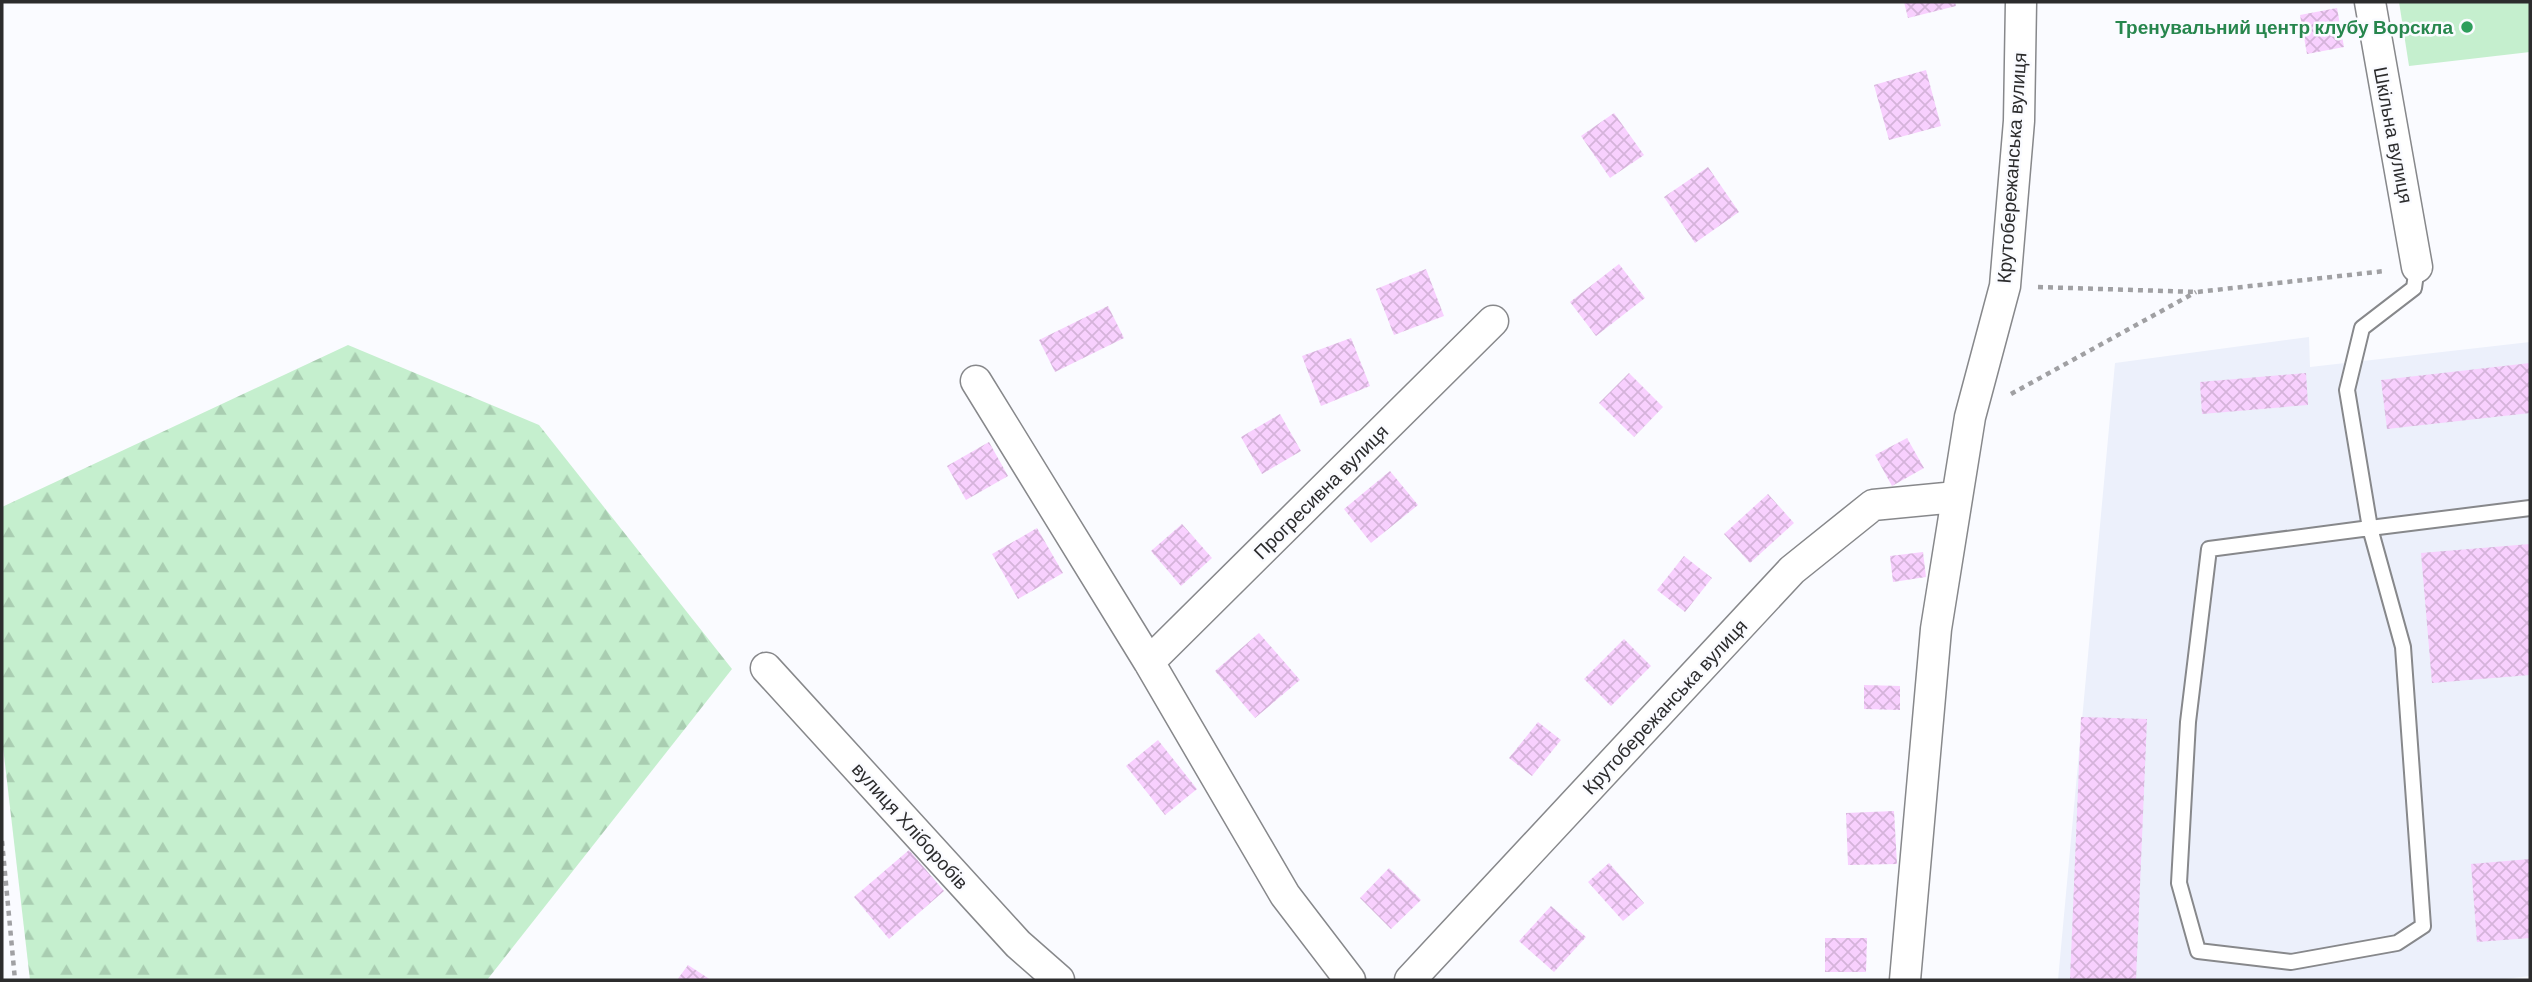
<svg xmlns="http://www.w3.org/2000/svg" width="2532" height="982" viewBox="0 0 2532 982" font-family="'DM Sans',sans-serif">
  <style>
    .built { fill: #ecf0fb }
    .forest { fill: url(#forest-firs) }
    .pitch { fill: #c5efce }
    .building { fill: url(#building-cross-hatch) }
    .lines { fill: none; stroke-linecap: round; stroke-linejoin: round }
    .service-casing { stroke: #87888b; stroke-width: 18 }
    .minor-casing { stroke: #87888b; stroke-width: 33 }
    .path { stroke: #a0a0a3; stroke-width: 4.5; stroke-dasharray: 5 5; stroke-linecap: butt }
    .service { stroke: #fff; stroke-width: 14 }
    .minor { stroke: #fff; stroke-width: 30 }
    .leisure-dot { fill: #2e9e5b; stroke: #fafbff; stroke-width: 2.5 }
    .labels { text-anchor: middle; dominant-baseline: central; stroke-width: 5; stroke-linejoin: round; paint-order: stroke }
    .leisure-label { font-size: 19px; font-weight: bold; fill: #27864d; stroke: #fafbff; text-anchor: end }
    .street-label { font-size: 19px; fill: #2c2c2d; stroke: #fafbff }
  </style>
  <defs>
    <pattern id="forest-firs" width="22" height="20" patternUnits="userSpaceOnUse" patternTransform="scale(1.75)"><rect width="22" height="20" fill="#c5efce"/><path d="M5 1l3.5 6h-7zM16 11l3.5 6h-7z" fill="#a9cdb1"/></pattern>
    <pattern id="building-cross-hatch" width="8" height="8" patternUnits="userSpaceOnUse" patternTransform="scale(1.75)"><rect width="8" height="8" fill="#f8d0fe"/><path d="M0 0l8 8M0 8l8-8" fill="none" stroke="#d5b3da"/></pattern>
  </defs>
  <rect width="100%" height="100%" fill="#fafbff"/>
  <!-- built -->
  <path class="built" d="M2309,337L2310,367L2530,342V976L2498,980H2058L2115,363Z"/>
  <!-- forest -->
  <path class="forest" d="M348,345L539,425L732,669L487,980H30L2,738V507Z"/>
  <!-- pitch -->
  <path class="pitch" d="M2399,2H2530V52L2409,66Z"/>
  <!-- building -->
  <path class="building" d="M1904,2H1955L1956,6L1908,18Z
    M2337,8L2344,47L2307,54L2300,15Z
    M1926,70L1941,126L1889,140L1874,85Z
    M1614,113L1644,155L1610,178L1581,136Z
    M1708,167L1739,212L1695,243L1664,197Z
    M1619,264L1645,298L1596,336L1570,302Z
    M1426,269L1444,316L1394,335L1376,289Z
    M1108,306L1124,338L1055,372L1039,340Z
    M1351,338L1370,386L1321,406L1302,356Z
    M2530,363V413L2387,429L2381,380Z
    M1629,373L1663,407L1634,437L1599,403Z
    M2306,373L2308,405L2202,414L2200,382Z
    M1280,414L1301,451L1262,474L1241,437Z
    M1907,438L1924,468L1892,486L1875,455Z
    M989,442L1008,476L966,500L947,466Z
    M1390,471L1418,505L1371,543L1344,509Z
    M1768,494L1794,523L1750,563L1724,534Z
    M1182,524L1212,558L1181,586L1151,551Z
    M1037,528L1063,573L1018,599L992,554Z
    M2530,544V675L2432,683L2421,553Z
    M1923,552L1926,577L1893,582L1890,556Z
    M1684,556L1712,578L1685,612L1657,590Z
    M1259,633L1300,680L1255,718L1215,671Z
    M1624,639L1651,666L1611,706L1584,679Z
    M1864,685L1900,686V710L1864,709Z
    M2081,717L2147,719L2136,980H2070Z
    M1538,722L1561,740L1532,776L1509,758Z
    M1158,740L1197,789L1165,815L1126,766Z
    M1894,811L1897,864L1848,865L1846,813Z
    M909,850L944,891L889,939L854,897Z
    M2530,859V938L2477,942L2471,864Z
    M1609,863L1644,903L1623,921L1588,882Z
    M1389,868L1421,900L1391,929L1360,898Z
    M1551,906L1586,937L1554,972L1519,941Z
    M1825,938H1867L1866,972H1825Z
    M688,965L711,980H677Z"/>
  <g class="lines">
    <defs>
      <path id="service" d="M2417,267L2414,288L2362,328L2347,390L2370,528L2530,508
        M2370,528L2403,647L2423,926L2397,943L2291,962L2198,951L2179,883L2188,722L2209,549Z"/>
      <path id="minor" d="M2370,2L2417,267
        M976,381L1149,662L1285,895L1350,980
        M1149,662L1493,321
        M766,668L1018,944L1059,980
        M1410,980L1792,570L1873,505L1956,497
        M1905,980L1936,629L1970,417L2005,286L2019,121L2021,2"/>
    </defs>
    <!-- service casing -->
    <use href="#service" class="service-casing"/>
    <!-- minor casing -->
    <use href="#minor" class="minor-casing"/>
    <!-- path -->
    <path class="path" d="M2038,287L2197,292L2385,271
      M2011,394L2196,292
      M2,841L15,980"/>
    <!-- service -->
    <use href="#service" class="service"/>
    <!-- minor -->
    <use href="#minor" class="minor"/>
  </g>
  <!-- markers -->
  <circle class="leisure-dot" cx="2467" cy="27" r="7"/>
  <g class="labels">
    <!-- leisure labels -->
    <g class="leisure-label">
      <text x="2453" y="27">Тренувальний центр клубу Ворскла</text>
    </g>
    <!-- street labels -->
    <g class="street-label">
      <text transform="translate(2393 135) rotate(79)">Шкільна вулиця</text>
      <text transform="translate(2012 168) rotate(-86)">Крутобережанська вулиця</text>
      <text transform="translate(1321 492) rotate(-45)">Прогресивна вулиця</text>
      <text transform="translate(1665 707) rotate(-47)">Крутобережанська вулиця</text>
      <text transform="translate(910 826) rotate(48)">вулиця Хліборобів</text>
    </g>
  </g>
  <!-- border -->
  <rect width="2532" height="982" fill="none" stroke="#2c2c2d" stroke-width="7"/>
</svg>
